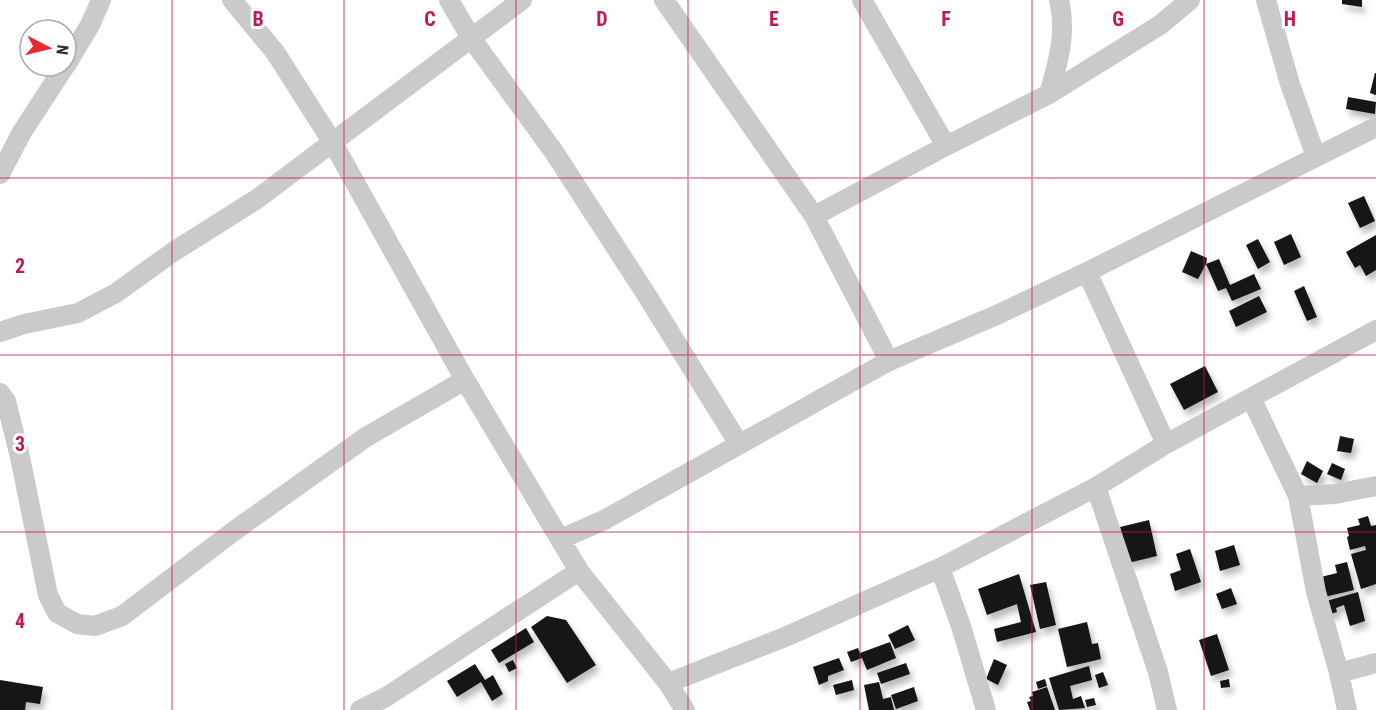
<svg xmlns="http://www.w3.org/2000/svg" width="1376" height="710" viewBox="0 0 1376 710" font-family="'Roboto Condensed',sans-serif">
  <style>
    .building { fill: #141414; filter: url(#shadow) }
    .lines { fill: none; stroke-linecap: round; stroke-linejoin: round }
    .minor { stroke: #cacaca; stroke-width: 20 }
    .grid { fill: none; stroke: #c2185b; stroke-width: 1.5; stroke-opacity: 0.55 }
    .grid-label { font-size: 20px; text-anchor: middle; font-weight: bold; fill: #c2185b; stroke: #fff; stroke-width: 6; stroke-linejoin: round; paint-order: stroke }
  </style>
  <defs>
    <filter id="shadow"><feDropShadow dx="3.5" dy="6" stdDeviation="3" flood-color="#0004"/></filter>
  </defs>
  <rect width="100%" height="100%" fill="#fff"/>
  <!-- building -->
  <path class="building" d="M1342,0H1362V7L1342,4Z
    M1375,73H1376V95L1370,93Z
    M1348,97L1376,102L1375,114L1346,109Z
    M1364,196L1375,221L1360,228L1348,203Z
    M1291,234L1301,257L1284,265L1274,242Z
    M1376,235V270L1366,276L1360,265L1355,268L1346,252Z
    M1258,239L1270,262L1258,269L1246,245Z
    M1191,251L1207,258L1206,264L1198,279L1182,272Z
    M1219,259L1230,285L1254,274L1261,289L1232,301L1226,288L1218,291L1206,264Z
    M1304,286L1317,317L1307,321L1294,291Z
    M1259,296L1267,312L1236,327L1229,311Z
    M1205,366L1218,392L1184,410L1170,384Z
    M1340,436L1354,439L1351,453L1337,451Z
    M1307,461L1323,471L1317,483L1301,474Z
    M1332,463L1345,469L1341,480L1327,474Z
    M1368,516L1371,526L1376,525V584L1361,589L1351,554L1366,550L1365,546L1350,550L1347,537L1349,536L1347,528L1360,525L1358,519Z
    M1149,520L1157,556L1128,563L1120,527Z
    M1234,545L1240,565L1220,571L1215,551Z
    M1190,549L1201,582L1175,591L1170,574L1181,570L1176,554Z
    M1347,562L1354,590L1316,599L1321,577L1337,573L1335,565Z
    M1019,574L1036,632L997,642L994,629L1021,622L1017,604L987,615L978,589Z
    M1046,582L1056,625L1040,629L1030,585Z
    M1231,588L1237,604L1222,609L1216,594Z
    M1358,592L1365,621L1350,626L1344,605L1336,608L1337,612L1320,617L1316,604Z
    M547,616L566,620L596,665L567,683L531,627Z
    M1087,622L1092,644L1098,643L1101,659L1067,667L1058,629Z
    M908,625L915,640L895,649L888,635Z
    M526,628L534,642L499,663L491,650Z
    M1217,634L1229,670L1211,676L1199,640Z
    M890,642L896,658L867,670L862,658L851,662L847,652L858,648L860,653Z
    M839,658L844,670L828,676V681L819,685L813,667Z
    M994,659L1007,665L998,685L986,679Z
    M513,660L517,668L509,672L505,664Z
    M906,663L910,674L881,684L877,673Z
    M475,664L485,680L493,675L503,694L492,701L481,682L457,697L447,681Z
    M1089,666L1092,680L1070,686L1073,699L1081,696L1085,708L1059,710L1049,678Z
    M1103,672L1108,685L1099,688L1095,675Z
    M1045,679L1047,686L1038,689L1036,682Z
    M1229,679L1230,687L1221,688L1220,681Z
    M0,680L43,687L40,704L26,702L25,710H0Z
    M852,680L854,690L836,695L833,685Z
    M879,682L883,699L891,697L894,710H869L864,685Z
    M914,687L918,701L896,709L891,695Z
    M1047,687L1055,710H1030L1027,702L1031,701L1029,697L1033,696L1032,692Z
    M1094,698L1096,705L1087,707L1085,700Z"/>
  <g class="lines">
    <!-- minor -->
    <path class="minor" d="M232,0L275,52L333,143L465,380L579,571L668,683L685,710
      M449,0L471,38L554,152L646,294L739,444
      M664,0L814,216L889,361
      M862,0L946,146
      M1266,0L1290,84L1316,157
      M66,65L90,25L101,0
      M1049,94C1058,63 1067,33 1059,0
      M0,174L22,132L65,66
      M814,216L946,146L1049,94L1160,25L1190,0
      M1087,272L1166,444
      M0,332L24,324L78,313L116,293L173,252L257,199L522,0
      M0,393L6,401L20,457L48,595L57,613L77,624L95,626L122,616L234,531L366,437L465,380
      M1251,398L1298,496L1316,592L1339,673L1347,710
      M1096,487L1158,672L1167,710
      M1298,496L1335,494L1376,486
      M561,539L604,520L889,361L999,314L1087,272L1376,127
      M940,568L961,626L986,710
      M1339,673L1376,663
      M668,683L785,637L940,568L1096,487L1166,444L1376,330
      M360,710L386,697L579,571"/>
  </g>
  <!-- grid -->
  <path class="grid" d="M172,0V710M344,0V710M516,0V710M688,0V710M860,0V710M1032,0V710M1204,0V710M0,178H1376M0,355H1376M0,532H1376"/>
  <g class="grid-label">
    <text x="258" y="26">B</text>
    <text x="430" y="26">C</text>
    <text x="602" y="26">D</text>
    <text x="774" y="26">E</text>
    <text x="946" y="26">F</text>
    <text x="1118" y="26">G</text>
    <text x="1290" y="26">H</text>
    <text x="20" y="273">2</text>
    <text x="20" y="451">3</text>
    <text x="20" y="628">4</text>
  </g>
  <!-- north arrow -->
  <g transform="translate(48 48) rotate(97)"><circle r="28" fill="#ffffff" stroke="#ababab" stroke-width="1.5"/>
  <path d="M0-4.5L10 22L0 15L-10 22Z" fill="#ed262f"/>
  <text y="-9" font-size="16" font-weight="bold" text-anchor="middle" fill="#2d2d2d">N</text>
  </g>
</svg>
